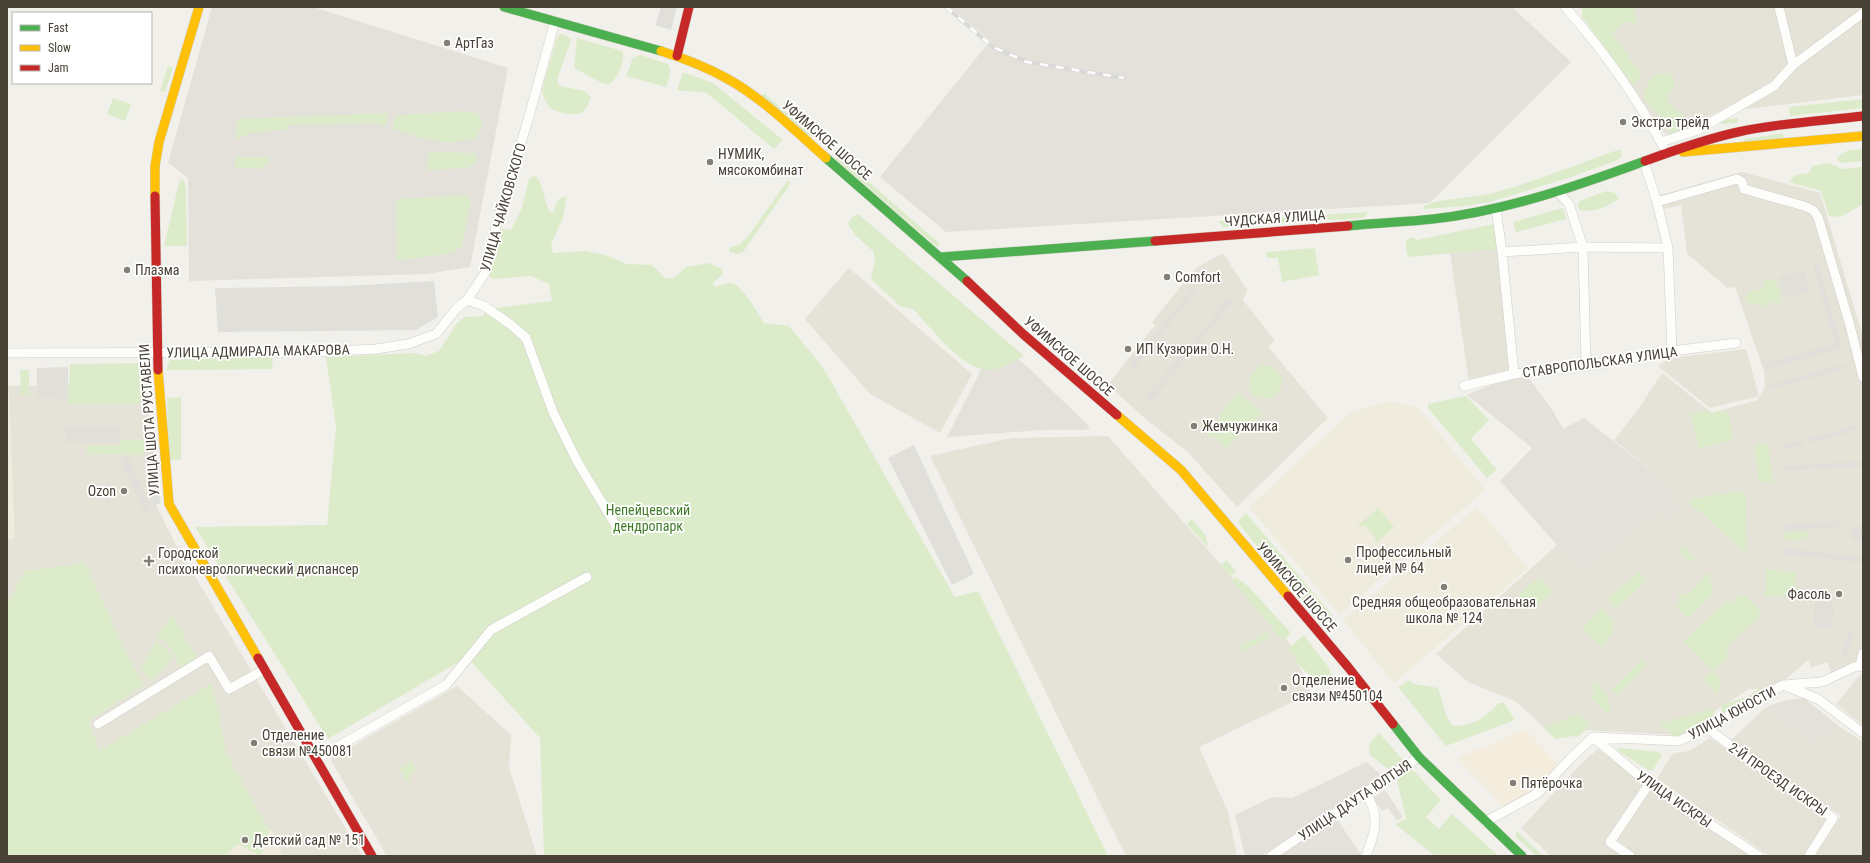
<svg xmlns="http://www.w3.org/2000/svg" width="1870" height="863" viewBox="0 0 1870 863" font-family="'Roboto Condensed',sans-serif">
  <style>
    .residential { fill: #e5e2d8 }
    .commercial { fill: #f4edde }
    .industrial { fill: #e4e0da }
    .education { fill: #efecdd }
    .green { fill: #dceccb }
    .parking { fill: #e0dfda }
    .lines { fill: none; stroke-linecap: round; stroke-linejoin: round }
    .street-casing { stroke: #cfcec8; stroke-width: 10 }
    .fast-casing { stroke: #d1cec2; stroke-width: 10 }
    .slow-casing { stroke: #d1cec2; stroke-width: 10 }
    .jam-casing { stroke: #d1cec2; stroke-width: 10 }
    .street { stroke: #fdfdfc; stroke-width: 9 }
    .fast { stroke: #4caf50; stroke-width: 9 }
    .slow { stroke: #ffc107; stroke-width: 9 }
    .jam { stroke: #c62828; stroke-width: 9 }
    .rail-casing { stroke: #d9d9d8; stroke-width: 4 }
    .rail { stroke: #fff; stroke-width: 2.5; stroke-dasharray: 8; stroke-linecap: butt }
    .poi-dot { fill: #837f75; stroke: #fff; stroke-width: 1.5 }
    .labels { text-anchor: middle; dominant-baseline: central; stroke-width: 3.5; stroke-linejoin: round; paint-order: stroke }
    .poi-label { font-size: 14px; fill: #484236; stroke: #fff; text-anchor: start }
    .street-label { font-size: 14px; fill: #484236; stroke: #fff }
    .park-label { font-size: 14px; fill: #407b28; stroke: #fff }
  </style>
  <rect width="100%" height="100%" fill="#f1f0eb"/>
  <!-- residential -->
  <path class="residential" d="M1584,7H1863V95L1715,113L1692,127L1671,135L1664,133L1583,14Z
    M1742,172L1820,193L1863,337V657L1854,664L1832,674L1827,662L1811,668L1808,660L1774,689H1749L1678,735L1545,728L1515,701L1468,682L1436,654L1557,545L1582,573L1648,520L1658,510L1671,519L1668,484L1614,440L1639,408L1662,373L1712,413L1757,400L1765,387L1764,371L1735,287L1728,288L1687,254L1681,205L1661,210L1657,196Z
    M1498,249L1513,373L1469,383L1450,252Z
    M1223,253L1247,290L1243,300L1275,341L1268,347L1328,418L1237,507L1188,452L1148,421L1108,385L1155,325L1152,322L1196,268Z
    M849,268L972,374L940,433L870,394L805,319Z
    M1746,349L1759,396L1710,408L1658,366L1671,358Z
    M147,384L157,507L174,541L362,856H138L7,643V386Z
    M1108,436L1289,642L1311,693L1199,747L1228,812L1237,856H1126L930,456L1011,438Z
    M1860,675L1863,677V725L1836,704Z
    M457,686L511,735L509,767L537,856H387L330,759Z
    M1766,707L1812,742L1840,727L1863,742V856H1813L1841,816L1730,741Z
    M1710,738L1828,818L1804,856H1770L1657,779L1672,754L1691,750Z
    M1598,749L1646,784L1605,843L1623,856H1551L1521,828L1583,762Z
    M1649,788L1751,856H1636L1616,842Z"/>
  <!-- commercial -->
  <path class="commercial" d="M1526,729L1559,766L1522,799L1505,808L1459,760L1460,757Z"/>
  <!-- industrial -->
  <path class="industrial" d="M212,7H313L508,68L470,267L426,274L189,281L188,178L168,163Z
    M950,7H1512L1571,62L1430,203L946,232L880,177L990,41Z
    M996,340L1031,370L1090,427L1086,430H1042L947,437Z
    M1527,376L1551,408L1563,429L1584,418L1668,484L1678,506L1671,519L1658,511L1648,520L1582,573L1500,481L1532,448L1467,395L1505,379Z
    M1804,698L1840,727L1812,742L1766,707L1783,701Z
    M1367,762L1382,776L1262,856H1245L1235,815L1272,797L1292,798Z
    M1385,790L1403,817L1397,821L1388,808L1382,811L1373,798Z
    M1336,818L1362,856H1280Z"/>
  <!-- education -->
  <path class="education" d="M7,393H9L15,539H7Z
    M1389,401L1419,408L1485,490L1339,614L1249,507L1349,414L1373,405Z
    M1477,507L1528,568L1394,683L1343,620Z
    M249,824L273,831L283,856H194Z"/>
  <!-- green -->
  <path class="green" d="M1582,7H1634L1637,23C1633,25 1632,22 1628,22C1621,21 1616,29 1612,34L1641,73V77L1636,83L1632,84L1582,17Z
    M560,34H563L571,39L570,43L557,80L558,84L560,86L585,91L591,97C589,102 587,108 583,112C577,117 559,113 552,109C546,105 543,96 542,89L557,38Z
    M577,38L622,51C627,59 617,79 610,84H604L574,68Z
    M640,55L668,64C673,72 668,80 666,87L626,76L633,58Z
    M168,66L173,68L165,92L160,91Z
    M683,72L713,83L783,140L774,149L707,93L677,90Z
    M1667,72L1674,77V85L1666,100L1687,119L1688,123L1674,133L1670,132L1664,122L1644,98V93L1650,80L1656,74Z
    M764,93L812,135L806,136L761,97Z
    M113,98L131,104L125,121L107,114Z
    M1863,99V108L1790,116L1789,107Z
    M466,111L478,113L483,121L477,137C447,149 423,138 393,129L395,115Z
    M388,113L386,126H379L378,123L289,125L287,129L251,133L236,139L237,119Z
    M1735,118H1738V122L1736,123L1721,124V121Z
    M1783,133L1784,139L1744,142V139H1746Z
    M1863,149V161L1842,163L1837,160L1838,156L1849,150Z
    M1621,150L1622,156L1618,160L1568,178L1490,202L1466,206L1424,209L1423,206C1445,197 1470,199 1493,193C1534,182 1575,165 1615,151Z
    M428,152L475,153L477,158L473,165L467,168L428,170Z
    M838,155L939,243V246L937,247L835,159Z
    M235,157H269L270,161L262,169L235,168Z
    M1830,163L1842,169L1863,167V204L1841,217L1829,216L1821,191L1789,182L1795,175L1809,173L1812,166Z
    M533,176L537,177C545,189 543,203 552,214L558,200L567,195L563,218L551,244L553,253L585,251L605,255L627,264L652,265L666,279L675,277L686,267L710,263L722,269L723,274L713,283L715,287C720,286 725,283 730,283C742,283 758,314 764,323L789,326L822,366L955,597L978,591L1108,856H544L540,738L467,657L328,739L195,527L327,525L336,427L326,357L416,353L426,356L439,351L457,323L465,317L483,316L489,309L552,301L549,284L531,276L494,279L490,277L488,267L497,256V231L502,229L511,230L522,208L529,179Z
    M180,179L184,180L186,189L187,246H164Z
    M788,180L790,182L788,187L743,252L738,254L729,252V248L740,244L749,235Z
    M1607,191L1615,193L1619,198C1608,207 1594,213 1580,210L1577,205L1581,200Z
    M466,195L471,200L462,246L453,253L397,261L396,199Z
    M1563,208L1566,219L1516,232L1513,222Z
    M1369,212L1363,218L1223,227L1218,221Z
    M858,214L1024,356C1014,361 1001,370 989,370C962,371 931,327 913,309L901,307L871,279L875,261L873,251L855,235L848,224L852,217Z
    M1494,224L1498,249L1408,257L1406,249V240L1411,237L1417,240Z
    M1315,248L1319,275L1282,282L1278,258H1267L1266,252Z
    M1768,279L1777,282L1782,302L1773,304L1769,301L1763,307L1756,304L1747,303L1745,299C1748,289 1756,291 1763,289L1765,285L1764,280Z
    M273,356L272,369L166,370L170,360Z
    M148,363L144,397L137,404H68L70,364Z
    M1260,365L1272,366C1277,370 1281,375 1282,381C1282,409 1241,400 1250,378C1252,374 1257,369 1260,365Z
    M20,370H29V394L21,395Z
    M1238,392L1263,413L1226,448L1211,434L1209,437L1205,434L1220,417L1219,416Z
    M1466,396L1489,420L1471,439L1497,470L1487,478L1428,408V404Z
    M181,397V460H169L167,398Z
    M1708,410L1712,413L1720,410L1729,413L1733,440L1699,449L1690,415Z
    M120,440H144V455H120Z
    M1768,443L1773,482L1759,483L1754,445Z
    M120,445V454L87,455V446Z
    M1739,491L1745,493L1746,497L1747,546V549L1743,551L1689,502L1691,499Z
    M1378,508L1394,527L1376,543L1374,536L1366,526L1356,527Z
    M1246,513L1332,615L1321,624L1239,524V520Z
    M1192,519L1206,536L1208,548L1187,524Z
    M1807,531L1809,538C1801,539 1784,544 1782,533Z
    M1683,546L1694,558L1690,562L1679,551Z
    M1227,560L1236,572L1229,576L1221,565Z
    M85,563L126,652L144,685L89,721L99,751L211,684L220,718L226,753L269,830L261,856L238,844L224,856H7V604L24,571Z
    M1766,569L1796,573L1794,595L1781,597L1765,595Z
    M1639,572L1647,581L1614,610L1608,598Z
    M1708,572L1713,587L1711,596L1691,616L1687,617L1676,608L1680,603L1678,594L1689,595Z
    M1236,577L1248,586L1291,633L1283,641L1232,580Z
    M1540,577L1553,592L1531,611L1518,595Z
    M1740,595L1746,597L1762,614L1725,649L1731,655L1714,670V672L1722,681L1717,694L1705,682V677L1712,670L1684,641L1727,600L1731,604Z
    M1601,608C1620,624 1615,627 1603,647L1582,630Z
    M172,615L197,658L181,669L170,646L157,636Z
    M1267,632L1270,638L1242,651L1239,646Z
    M1304,635L1329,668L1332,677L1325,682C1308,680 1298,662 1288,649Z
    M156,641L174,656L152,682L141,670Z
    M1642,659L1647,664L1617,696L1612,689Z
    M1409,680L1414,684L1438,688L1446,715L1452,726C1475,725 1483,719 1499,703H1504L1515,720L1446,746L1398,687Z
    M1597,681L1609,701L1611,709L1607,714L1590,696L1595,692L1591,686Z
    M1761,687L1763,691L1721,716L1722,704L1748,697Z
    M1715,709L1712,721L1675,738L1660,723Z
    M1579,714L1591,725L1578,737L1574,736L1555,739L1543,727Z
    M1379,733L1405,762L1391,771L1370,755L1369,744Z
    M1619,748L1659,752L1662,755L1653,770H1648L1617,750Z
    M413,761L416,771L408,776L411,782H407L399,768Z
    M1411,768L1441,800L1426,817L1439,829L1452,814L1499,856H1435L1395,824L1406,819L1397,780Z
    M1516,830L1543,856H1536L1516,837Z"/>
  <!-- parking -->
  <path class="parking" d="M661,7H677L671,30L655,25Z
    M1818,264L1842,348L1765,370L1763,364L1835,344L1813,265Z
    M1804,270L1810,291L1785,298L1779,277Z
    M434,281L438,317L416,330L218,332L215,288L347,286Z
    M1193,286L1197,289L1134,369L1130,365Z
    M1228,298L1233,301L1197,347L1192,343Z
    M1183,351L1189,355L1152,401L1146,397Z
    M1845,364L1846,368L1771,389L1770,385Z
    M68,367V399L37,398V368Z
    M1857,425L1859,429L1810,443L1809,438Z
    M65,426H119V442H66Z
    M1804,440L1805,444L1785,450L1784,445Z
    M148,442H153L156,485L161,503L153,506L149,486Z
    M914,445L974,574L952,585L888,458Z
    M127,455L152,508L145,513L120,460Z
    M1863,461V466L1815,469V464Z
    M1812,464V469L1785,471V466Z
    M1841,521L1842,527L1786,531L1785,525Z
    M1863,525V540L1852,541L1851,526Z
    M1781,548L1863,557L1862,563L1781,554Z
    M1816,601L1834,603L1832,628L1813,626Z
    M1849,631L1854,633L1846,658L1840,657Z"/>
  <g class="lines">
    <defs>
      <path id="street" d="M1565,7C1603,50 1636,96 1663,146
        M1779,7L1793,65
        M1661,142L1698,130L1774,86L1793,65L1863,13
        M1644,162L1657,202L1668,248L1672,351
        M1557,191L1569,204L1583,247L1586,366
        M1657,202L1737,179L1742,182L1744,189L1804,206L1813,210L1818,217L1849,322L1863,377
        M1496,208L1502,252L1514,374
        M1502,252L1583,247L1668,248
        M467,300L484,306L510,324L526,338L553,412L577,461L618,529
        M7,353L314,352L376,349L408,344L436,334L456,309L467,300L485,273L497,223L528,120L555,21
        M1464,386L1514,374L1586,366L1672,351L1736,343
        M1862,667L1860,666L1863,653
        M1786,686L1818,699L1863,733
        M98,724L209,656L229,689L264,670
        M1707,728L1765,771L1833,818L1809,856
        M1593,737L1649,784L1759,856
        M316,759L446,685L491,630L587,577
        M1485,822L1538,793L1570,759L1593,737L1679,741L1707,728L1783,685L1822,682L1863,663
        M1271,856L1419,757
        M1366,856C1376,830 1380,818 1366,792
        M1630,856L1610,842L1649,784"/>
      <path id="fast" d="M504,7L661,51
        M826,158L967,281
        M1348,226C1377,223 1405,222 1433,219C1505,211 1577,186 1645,161
        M941,257L1155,241
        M1393,724L1419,757L1522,856"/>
      <path id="slow" d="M661,51C683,58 706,67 726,78C763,98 794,130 826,158
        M1683,152L1863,136
        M155,196V166L159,142L199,7
        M158,370L169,504L258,658
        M1117,415L1181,470L1288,596"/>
      <path id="jam" d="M677,56L689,7
        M1645,161C1675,150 1706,139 1738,132C1779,123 1821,121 1863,116
        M155,196L158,370
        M1155,241L1348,226
        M967,281L1023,334L1117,415
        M1288,596L1348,667L1393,724
        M258,658L372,856"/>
    </defs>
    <!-- street casing -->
    <use href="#street" class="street-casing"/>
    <!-- fast casing -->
    <use href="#fast" class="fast-casing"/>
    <!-- slow casing -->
    <use href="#slow" class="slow-casing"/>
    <!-- jam casing -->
    <use href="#jam" class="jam-casing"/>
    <!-- street -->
    <use href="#street" class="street"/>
    <!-- fast -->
    <use href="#fast" class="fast"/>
    <!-- slow -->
    <use href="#slow" class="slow"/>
    <!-- jam -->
    <use href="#jam" class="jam"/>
    <defs>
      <path id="rail" d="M946,7L993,47L1027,62L1124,78"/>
    </defs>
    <!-- rail casing -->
    <use href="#rail" class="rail-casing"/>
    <!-- rail -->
    <use href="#rail" class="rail"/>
  </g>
  <!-- markers -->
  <g class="poi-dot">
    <circle cx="447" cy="43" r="4"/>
    <circle cx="1623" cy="122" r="4"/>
    <circle cx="710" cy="162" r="4"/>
    <circle cx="127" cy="270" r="4"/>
    <circle cx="1167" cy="277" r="4"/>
    <circle cx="1128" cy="349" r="4"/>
    <circle cx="1194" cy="426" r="4"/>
    <circle cx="124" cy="491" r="4"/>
    <circle cx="1348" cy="560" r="4"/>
    <path d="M147 555h4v4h4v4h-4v4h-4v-4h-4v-4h4z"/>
    <circle cx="1444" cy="587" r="4"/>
    <circle cx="1839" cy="594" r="4"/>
    <circle cx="1284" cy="688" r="4"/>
    <circle cx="254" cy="743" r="4"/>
    <circle cx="1513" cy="783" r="4"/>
    <circle cx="245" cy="840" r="4"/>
  </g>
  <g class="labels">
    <!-- poi labels -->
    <g class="poi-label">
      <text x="455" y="43">АртГаз</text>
      <text x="1631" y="122">Экстра трейд</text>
      <text x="718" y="154">НУМИК,<tspan x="718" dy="16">мясокомбинат</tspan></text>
      <text x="135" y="270">Плазма</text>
      <text x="1175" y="277">Comfort</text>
      <text x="1136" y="349">ИП Кузюрин О.Н.</text>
      <text x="1202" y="426">Жемчужинка</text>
      <text x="116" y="491" text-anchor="end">Ozon</text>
      <text x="1356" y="552">Профессильный<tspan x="1356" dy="16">лицей № 64</tspan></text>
      <text x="158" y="553">Городской<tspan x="158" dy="16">психоневрологический диспансер</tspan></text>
      <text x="1831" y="594" text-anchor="end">Фасоль</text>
      <text x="1444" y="602" text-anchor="middle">Средняя общеобразовательная<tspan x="1444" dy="16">школа № 124</tspan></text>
      <text x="1292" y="680">Отделение<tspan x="1292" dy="16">связи №450104</tspan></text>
      <text x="262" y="735">Отделение<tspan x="262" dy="16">связи №450081</tspan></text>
      <text x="1521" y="783">Пятёрочка</text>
      <text x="253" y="840">Детский сад № 151</text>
    </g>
    <!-- street labels -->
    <g class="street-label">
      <text transform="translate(827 140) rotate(41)">УФИМСКОЕ ШОССЕ</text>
      <text transform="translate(503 207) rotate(-74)">УЛИЦА ЧАЙКОВСКОГО</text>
      <text transform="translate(1275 218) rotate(-4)">ЧУДСКАЯ УЛИЦА</text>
      <text transform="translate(258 351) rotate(-1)">УЛИЦА АДМИРАЛА МАКАРОВА</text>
      <text transform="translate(1069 356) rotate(41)">УФИМСКОЕ ШОССЕ</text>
      <text transform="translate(1600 362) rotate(-8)">СТАВРОПОЛЬСКАЯ УЛИЦА</text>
      <text transform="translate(149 420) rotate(-94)">УЛИЦА ШОТА РУСТАВЕЛИ</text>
      <text transform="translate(1297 587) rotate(49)">УФИМСКОЕ ШОССЕ</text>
      <text transform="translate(1732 713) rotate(-28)">УЛИЦА ЮНОСТИ</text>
      <text transform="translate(1778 779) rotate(35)">2-Й ПРОЕЗД ИСКРЫ</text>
      <text transform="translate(1674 799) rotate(35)">УЛИЦА ИСКРЫ</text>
      <text transform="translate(1355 800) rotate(-34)">УЛИЦА ДАУТА ЮЛТЫЯ</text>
    </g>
    <!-- park labels -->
    <g class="park-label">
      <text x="648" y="510">Непейцевский<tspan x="648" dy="16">дендропарк</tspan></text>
    </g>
  </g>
  <!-- border -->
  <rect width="1870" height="863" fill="none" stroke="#484236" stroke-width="16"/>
  <!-- legend -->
  <rect x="12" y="12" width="140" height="72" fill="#ffffff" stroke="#b6b3af"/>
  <rect x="20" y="25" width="20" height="6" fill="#4caf50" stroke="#b6b3af"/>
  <text x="48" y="32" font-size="12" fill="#484236">Fast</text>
  <rect x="20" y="45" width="20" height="6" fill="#ffc107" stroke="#b6b3af"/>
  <text x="48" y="52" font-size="12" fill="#484236">Slow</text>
  <rect x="20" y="65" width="20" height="6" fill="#c62828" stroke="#b6b3af"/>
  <text x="48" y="72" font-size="12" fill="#484236">Jam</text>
</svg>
